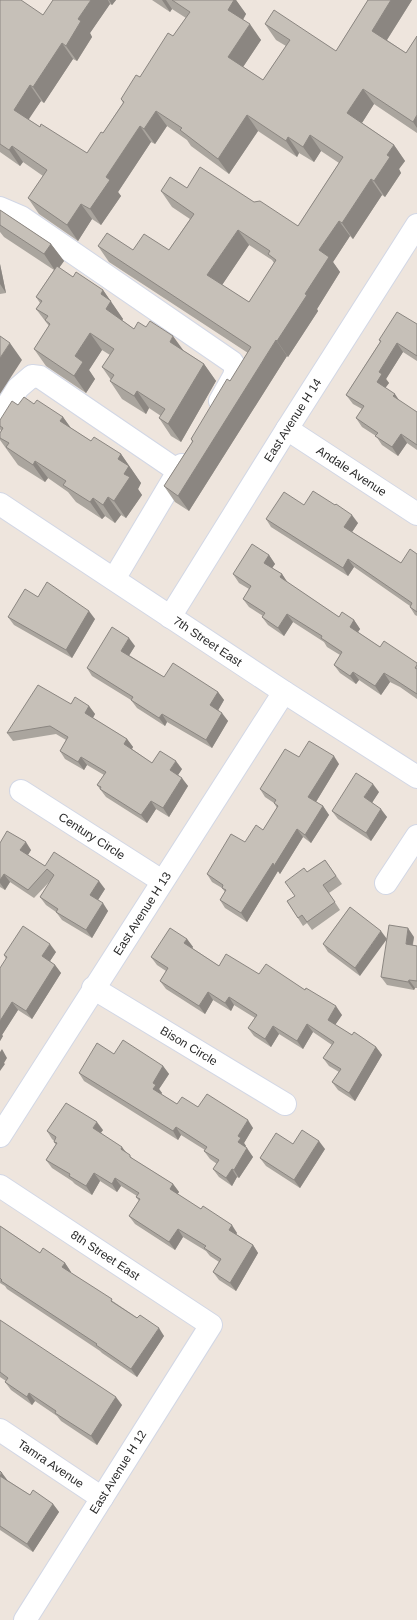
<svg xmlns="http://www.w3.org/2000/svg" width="417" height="1620" viewBox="0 0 417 1620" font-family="Arial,sans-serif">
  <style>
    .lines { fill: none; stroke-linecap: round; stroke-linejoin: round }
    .minor-casing { stroke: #d2d7e5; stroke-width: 24 }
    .minor { stroke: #fff; stroke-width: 22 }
    .wall { fill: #aaa59e; fill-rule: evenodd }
    .shaded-wall { fill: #8b8681 }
    .building { fill: #c6c0b8; stroke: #8b8681; fill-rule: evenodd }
    .labels { text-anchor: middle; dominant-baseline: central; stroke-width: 3; stroke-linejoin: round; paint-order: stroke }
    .street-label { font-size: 12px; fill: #2b2b2b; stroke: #fff }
  </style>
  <rect width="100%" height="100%" fill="#eee5dd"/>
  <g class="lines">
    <defs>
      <g id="minor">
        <path d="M0,208L21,217L232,362L236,368L234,376L220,401"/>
        <path d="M0,417L18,388L32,376L40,377L178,471"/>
        <path id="s1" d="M287,429L417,514"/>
        <path id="s2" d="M0,504L284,692L417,777"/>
        <path d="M114,579L182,465"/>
        <path id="s3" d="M170,617L287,429L417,225"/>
        <path id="s4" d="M21,791L162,881"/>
        <path d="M386,883L417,836"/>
        <path id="s5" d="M93,988L285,1104"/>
        <path id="s6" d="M0,1136L284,692"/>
        <path id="s7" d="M0,1186L211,1325L25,1620"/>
        <path id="s8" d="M0,1430L102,1498"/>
      </g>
    </defs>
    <!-- minor casing -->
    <use href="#minor" class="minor-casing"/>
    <!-- minor -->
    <use href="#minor" class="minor"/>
  </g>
  <!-- wall -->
  <path class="wall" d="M0,0L43,15L53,0H116L112,5L110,4L90,33L92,37L77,61L73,59L44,103L41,101L28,119L40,127L87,153L103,133L123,103L121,99L140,77L173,36L186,18L172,9L170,12L152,0H236L246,14L243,20L261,40L243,67L263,80L286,46L276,40L265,24L336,51L368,0H412L387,40L406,53L417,36V133L374,104L362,123L394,145L405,161L399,169L401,173L385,197L382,195L353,239L350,236L333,262L340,272L317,309L318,311L288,357L287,356L189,511L175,502L164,486L192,442L191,439L230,381L248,353L109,262L98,246L133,250H169L190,219L172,207L161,191L187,188L254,202L298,226L339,163L321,151L314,162L299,153L297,157L258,131L229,174L191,146L187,140L167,126L155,144L151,142L118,192L121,196L101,225L92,219L78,241L39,214L28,198L43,176L23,162L20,166L0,152ZM249,245L272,260L274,263L249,302L222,285Z
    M0,210L51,244L64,261L59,268L73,277L103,290L123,319L122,320L134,329L184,351L204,364L216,381L181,442L171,436L159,418L161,416L149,408L146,414L122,399L110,381L111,380L102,367L110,355L102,350L89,370L95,379L86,393L46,366L34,349L49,326L36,309L40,303L36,297L54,270L4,237L0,232Z
    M0,264L6,293L0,294Z
    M417,324V361L403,352L386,379L389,383L385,388L399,401L417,412V450L407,443L398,456L382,445L376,436L362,427L356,418L362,409L353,404L346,395L380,342L379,340Z
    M34,404L63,417L71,428L91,441L121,454L141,483L138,489L142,495L126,518L121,515L115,523L105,516L102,519L76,502L68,492L48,478L45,482L18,465L0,440V433L1,431L0,429V420L18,405Z
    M304,505L358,523L352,532L401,563L417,554V616L415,615L410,607V606L354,567L348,576L271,527L266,519Z
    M269,555L275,564L272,568L282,574L287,582L339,617L354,620L360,629L358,632L380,647L417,663V699L400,687L390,682L381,695L359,680L356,684L340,673L334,665L340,655L327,647L324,642L293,622L284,636L268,625L262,617L263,616L249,607L243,599L249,589L239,583L233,574Z
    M38,597L95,619L72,658L14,625L8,617Z
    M135,646L129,655L164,677L218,692L224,700L218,710L228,721L212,748L167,722L165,726L137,708L131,700L92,676L87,668Z
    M71,704L89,706L95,714L93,718L127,739L133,747L132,749L152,763L182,769L178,775L188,786L169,817L156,809L147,823L106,797L97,785L104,775L87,765L84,770L65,759L60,751L66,740L56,734L13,741L7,733Z
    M299,757L339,764L316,802L323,806L329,815L311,843L303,837L280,874L278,871L247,922L225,908L220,900L225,892L222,888L212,882L207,874L263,830L277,808L274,803L265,797L260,789Z
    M379,792L372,802L387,817L371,841L338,819L332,811Z
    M0,843L31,850L28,855L45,866L105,889L98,900L108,911L92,938L62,920L56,912L46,905L40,897L53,878L34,898L10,882L5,890L0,887Z
    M325,860L342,884L329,893L340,910L312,930L307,923L303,926L287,901L295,896L307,872Z
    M350,907L360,976L328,952L323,944Z
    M414,937L413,945L417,946V988H415L414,990L387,985L381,977Z
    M187,939L193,947L192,948L219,966L259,974L342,1015L335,1025L352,1035L376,1047L382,1055L355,1101L338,1090L332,1082L339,1072L329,1066L323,1058L332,1045L313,1032L303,1049L279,1034L271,1047L254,1036L248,1028L255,1018L234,1005L231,1011L213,1000L205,1014L166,989L160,981L166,971L157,965L151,957Z
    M56,952L50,961L55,965L61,973L32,1019L18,1010L2,1035L3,1036L0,1041L6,959L4,955Z
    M114,1054L163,1066L169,1074L159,1089L162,1093L161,1094L177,1104L198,1107L253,1128L244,1143L246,1146L245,1147L253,1157L239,1178L237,1177L232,1186L219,1177L213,1169L217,1164L210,1159L204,1151L205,1150L181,1135L178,1140L84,1081L79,1073Z
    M103,1130L101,1133L126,1152L133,1159L173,1184L179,1192L177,1194L237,1233L236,1234L253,1245L258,1253L236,1291L219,1280L213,1272L219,1262L210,1256L206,1251L183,1237L175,1250L135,1224L129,1216L139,1201L136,1197L137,1196L121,1186L117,1192L100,1181L92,1195L75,1184L72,1181L52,1168L46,1160L56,1145L54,1142V1141L52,1139L47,1131Z
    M293,1144L325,1149L300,1188L266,1166L260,1158Z
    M0,1226L40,1253L65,1263L71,1272H70L164,1336L137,1377L102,1353L100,1351L7,1289L5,1286L0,1283Z
    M0,1320L122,1405L97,1445L61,1421L57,1416L35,1401L32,1405L11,1390L5,1382L6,1381L0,1377Z
    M0,1471L7,1480L30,1495L53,1504L59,1512L33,1552L0,1530Z"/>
  <!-- shaded-wall -->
  <path class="shaded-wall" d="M91,0H108L110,4L90,33L92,37L77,61L66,46L78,19Z
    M109,0H116L112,5Z
    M162,0H166L172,9L170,12Z
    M234,0H236L246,14L239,26L228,10Z
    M391,0H412L383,46L372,31Z
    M250,24L261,40L239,73L228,57Z
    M62,43L73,59L44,103L33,87Z
    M30,85L41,101L25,125L14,110Z
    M363,89L374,104L358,129L347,113Z
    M156,111L167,126L155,144L144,129Z
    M247,115L258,131L229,174L218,159Z
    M417,115V128L413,122Z
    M140,126L151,142L118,192L121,196L101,225L90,209L106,177Z
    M310,135L321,151L314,162L303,147Z
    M288,137L299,153L297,157L286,141Z
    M394,145L405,161L399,169L401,173L385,197L374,181L387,155Z
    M12,146L23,162L20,166L9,150Z
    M371,179L382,195L353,239L342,223Z
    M81,204L92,219L78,241L67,225Z
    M339,221L350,236L333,262L340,272L317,309L318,311L288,357L277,341L305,294L319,250Z
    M238,230L249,245L218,291L207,275Z
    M51,244L64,261L56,272L44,254Z
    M0,264L6,293L0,284Z
    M103,290L123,319L118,326L106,309L101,294Z
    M90,333L102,350L89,370L95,379L86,393L74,376L75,356Z
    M173,336L186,354L170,342Z
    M276,340L287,356L189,511L178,496Z
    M10,343L22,360L0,394V358Z
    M397,343L403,352L386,379L389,383L383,391L377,382L379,372Z
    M204,364L216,381L181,442L168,424Z
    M137,391L149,408L146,414L134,396Z
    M395,394L401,403L393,396Z
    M63,417L75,434L60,421Z
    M401,434L407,443L398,456L392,447Z
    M121,454L141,483L138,489L142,495L126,518L114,501L124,474L118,459Z
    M35,461L48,478L45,482L33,465Z
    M108,497L121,515L115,523L103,505Z
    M93,498L105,516L102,519L90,502Z
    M352,515L358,523L350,535L344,527Z
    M269,555L275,564L270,571L264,563Z
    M348,559L354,567L348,576L343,568Z
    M282,574L288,583L280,577Z
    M89,611L95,619L72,658L66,650Z
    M287,614L293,622L284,636L278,628Z
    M354,620L360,629L356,635L350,627Z
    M129,638L135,646L127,659L121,651Z
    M353,672L359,680L356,684L350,676Z
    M384,673L390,682L381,695L375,686Z
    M218,692L224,700L216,714L210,705Z
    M89,706L95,714L91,721L85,713Z
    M222,713L228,721L212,748L206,740Z
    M162,714L167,722L165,726L159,718Z
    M127,739L133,747L130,752L124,744Z
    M334,756L339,764L314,805L308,797Z
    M81,757L87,765L84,770L78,762Z
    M176,761L182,769L176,778L170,770Z
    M182,778L188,786L169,817L163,808Z
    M373,784L379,792L370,806L364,797Z
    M151,801L156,809L147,823L141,815Z
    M323,806L329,815L311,843L305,835Z
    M381,809L387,817L371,841L366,833Z
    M297,829L303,837L280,874L278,871L247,922L241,913L273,863Z
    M26,842L31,850L26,858L20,850Z
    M4,874L10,882L5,890L0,883V880Z
    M99,881L105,889L96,903L90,895Z
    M103,903L108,911L92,938L86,930Z
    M408,928L414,937L411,952L406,944Z
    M381,931L387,939L360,976L355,968Z
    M187,939L193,947L190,951L184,943Z
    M50,944L56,952L48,964L42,956Z
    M55,965L61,973L32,1019L26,1011Z
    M409,980L415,988L414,990L408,982Z
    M208,992L213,1000L205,1014L199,1006Z
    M229,997L234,1005L231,1011L225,1003Z
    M12,1002L18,1010L2,1035L3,1036L0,1041V1021Z
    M336,1006L342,1015L333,1028L328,1020Z
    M307,1024L313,1032L303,1049L297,1041Z
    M273,1026L279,1034L271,1047L265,1039Z
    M376,1047L382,1055L355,1101L349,1093Z
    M2,1049L7,1058L4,1063L5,1064L0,1071V1052Z
    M163,1066L169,1074L159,1089L162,1093L159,1097L153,1089V1083Z
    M248,1120L253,1128L244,1143L246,1146L243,1150L238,1142V1136Z
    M97,1122L103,1130L98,1136L93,1128Z
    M176,1127L181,1135L178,1140L173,1131Z
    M319,1141L325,1149L300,1188L294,1180Z
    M122,1147L128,1155L121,1149Z
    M247,1148L253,1157L239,1178L234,1170Z
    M232,1169L237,1177L232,1186L226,1178Z
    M94,1173L100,1181L92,1195L86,1186Z
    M115,1178L121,1186L117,1192L112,1184Z
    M173,1184L179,1192L175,1198L170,1189Z
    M232,1225L237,1233L234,1238L229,1230Z
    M178,1229L183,1237L175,1250L169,1242Z
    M253,1245L258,1253L236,1291L230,1283Z
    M65,1263L71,1272L68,1275L62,1267Z
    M159,1328L164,1336L137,1377L131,1369Z
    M29,1393L35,1401L32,1405L27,1397Z
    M116,1397L122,1405L97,1445L91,1436Z
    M2,1473L8,1481L0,1476Z
    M53,1504L59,1512L33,1552L27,1544Z"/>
  <!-- building -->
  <path class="building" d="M0,0H21L43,15L53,0H91L78,19L81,21L66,46L62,43L33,87L30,85L14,110L40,127L41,124L87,153L101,132L103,133L124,102L121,99L136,75L140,77L168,33L173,36L190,12L172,0H234L228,10L250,24L228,57L263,80L290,40L265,24L274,10L336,51L368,0H391L372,31L406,53L417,36V115L413,122L363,89L347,113L394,145L387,155L390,157L374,181L371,179L342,223L339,221L319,250L329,257L305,294L307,295L277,341L276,340L178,496L164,486L193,441L191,439L227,379L230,381L251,347L98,246L107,233L133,250L144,234L169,250L194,214L161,191L170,177L187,188L200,167L254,202L260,201L298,226L343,157L310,135L303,147L288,137L286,141L247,115L218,159L180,130L182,128L156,111L144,129L140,126L106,177L110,180L90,209L81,204L67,225L28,198L47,170L12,146L9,150L0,144ZM238,230L270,251L268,254L276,260L249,302L207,275Z
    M0,210L51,244L44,254L0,225Z
    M57,266L73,277L76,272L103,290L101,294L111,301L106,309L134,329L138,322L146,327L150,321L173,336L170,342L204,364L168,424L159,418L165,409L137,391L134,396L110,381L114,375L102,367L114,349L90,333L75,356L83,362L74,376L34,349L50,324L45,320L48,316L36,309L42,301L36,297Z
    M397,312L417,324V356L397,343L379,372L382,374L377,382L395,394L393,396L417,412V445L401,434L392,447L375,436L378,433L356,418L364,406L346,395L381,341L379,340Z
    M0,336L10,343L0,358Z
    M24,397L34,404L37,400L63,417L60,421L91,441L94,437L121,454L118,459L129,466L124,474L130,477L114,501L108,497L103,505L93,498L90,502L63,485L66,481L35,461L33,465L6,447L9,443L0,438V433L3,428L0,426V420L12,401L18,405Z
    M313,491L335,505L336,504L352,515L344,527L401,563L410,549L417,554V612L410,607L412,603L348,559L343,568L266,519L284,492L304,505Z
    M252,544L269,555L264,563L282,574L280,577L339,617L342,612L354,620L350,627L380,647L384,641L417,663V665L415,668L417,669V694L394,679L384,673L375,686L353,672L350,676L334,665L342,652L321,638L322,636L287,614L278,628L262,617L265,613L243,599L251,586L233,574Z
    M47,582L89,611L66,650L8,617L25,589L38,597Z
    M112,627L129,638L121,651L164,677L173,663L218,692L210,705L222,713L206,740L162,714L159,718L131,700L133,697L87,668Z
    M38,685L71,704L75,697L89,706L85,713L127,739L124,744L152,763L160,751L176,761L170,770L182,778L163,808L151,801L141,815L100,789L101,787L97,785L106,772L81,757L78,762L60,751L68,737L50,726L7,733Z
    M309,741L334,756L308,797L323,806L305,835L297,829L274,866L273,863L241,913L220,900L226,890L222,888L223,885L207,874L231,834L245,842L256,825L263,830L278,806L274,803L276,800L260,789L285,749L299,757Z
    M356,773L373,784L364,797L381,809L366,833L332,811Z
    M7,831L26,842L20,850L45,866L54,852L99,881L90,895L103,903L86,930L56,912L58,909L40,897L54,875L47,869L28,890L4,874L0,880V843Z
    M325,860L336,876L323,885L335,902L307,922L302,915L298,918L287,901L295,896L285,882L304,868L307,872Z
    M350,907L381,931L355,968L323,944Z
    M389,925L408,928L406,944L417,946V981L409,980L408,982L381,977Z
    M23,926L50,944L42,956L55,965L26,1011L12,1002L0,1021V968L7,957L4,955Z
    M170,928L187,939L184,943L219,966L226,954L259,974L266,964L305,990L306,988L336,1006L328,1020L352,1035L354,1032L376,1047L349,1093L332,1082L341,1069L323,1058L334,1042L307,1024L297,1041L273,1026L265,1039L248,1028L257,1015L229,997L225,1003L208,992L199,1006L160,981L168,968L151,957Z
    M123,1040L163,1066L153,1083L156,1085L153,1089L177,1104L182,1097L198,1107L207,1094L248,1120L238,1136L241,1138L238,1142L247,1148L234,1170L232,1169L226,1178L213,1169L219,1160L204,1151L207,1147L176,1127L173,1131L79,1073L97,1043L114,1054Z
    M66,1103L97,1122L93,1128L122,1147L121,1149L130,1155V1157L173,1184L170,1189L201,1209L203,1206L232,1225L229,1230L253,1245L230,1283L213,1272L221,1259L204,1248L206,1246L178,1229L169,1242L129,1216L140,1199L136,1197L139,1193L115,1178L112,1184L94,1173L86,1186L69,1176L70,1174L46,1160L57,1143L54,1142L56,1137L47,1131Z
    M302,1130L319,1141L294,1180L260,1158L276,1133L293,1144Z
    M0,1226L40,1253L43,1248L65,1263L62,1267L112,1299L111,1301L137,1318L140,1315L159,1328L131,1369L96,1345L97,1344L1,1281L2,1280L0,1278Z
    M0,1320L116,1397L91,1436L55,1413L56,1411L29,1393L27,1397L5,1382L8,1378L0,1372Z
    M0,1471L2,1473L0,1476L30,1495L33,1490L53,1504L27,1544L0,1526Z"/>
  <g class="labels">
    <!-- street labels -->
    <g class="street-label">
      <text stroke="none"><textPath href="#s3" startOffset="232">East Avenue H 14</textPath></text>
      <text stroke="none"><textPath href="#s1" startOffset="77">Andale Avenue</textPath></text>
      <text stroke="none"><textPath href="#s2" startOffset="249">7th Street East</textPath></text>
      <text stroke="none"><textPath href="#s4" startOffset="84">Century Circle</textPath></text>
      <text stroke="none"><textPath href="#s6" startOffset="264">East Avenue H 13</textPath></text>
      <text stroke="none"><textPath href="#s5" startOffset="112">Bison Circle</textPath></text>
      <text stroke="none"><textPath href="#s7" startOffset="126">8th Street East</textPath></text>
      <text stroke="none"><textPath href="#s8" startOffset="61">Tamra Avenue</textPath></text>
      <text transform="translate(118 1472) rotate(-58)">East Avenue H 12</text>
    </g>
  </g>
</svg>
